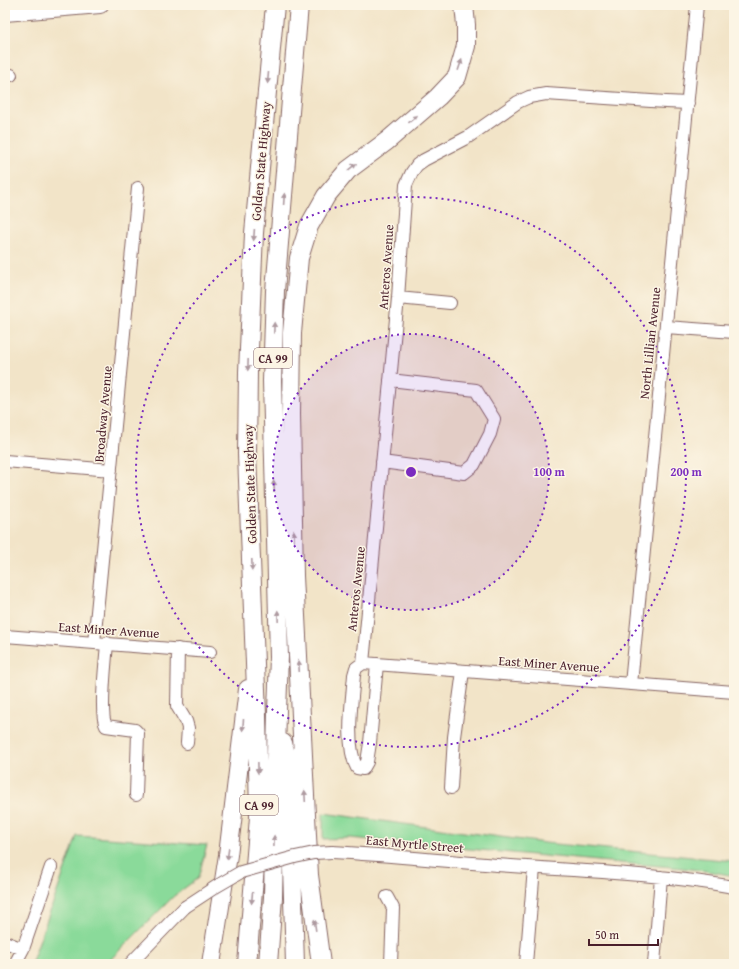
<svg xmlns="http://www.w3.org/2000/svg" width="739" height="969" viewBox="0 0 739 969" font-family="'Gentium Book Plus',serif">
  <style>
    .green { fill: #8ada9a; stroke: #6a7c62 }
    .lines { fill: none; stroke-linecap: round; stroke-linejoin: round }
    .minor-casing { stroke: #856462; stroke-width: 14 }
    .major-casing { stroke: #856462; stroke-width: 18 }
    .highway-casing { stroke: #856462; stroke-width: 20 }
    .minor { stroke: #fff; stroke-width: 12 }
    .major { stroke: #fff; stroke-width: 16 }
    .highway { stroke: #fff; stroke-width: 18 }
    .minor-bridge-casing { stroke: #856462; stroke-width: 14; stroke-linecap: butt }
    .minor-bridge { stroke: #fff; stroke-width: 12 }
    .oneway { fill: #ae9aa0 }
    .ring { fill: none; stroke: #7b2cbf; stroke-width: 2; stroke-dasharray: 2 4 }
    .labels { text-anchor: middle; dominant-baseline: central; stroke-width: 3; stroke-linejoin: round; paint-order: stroke }
    .shield { fill: #fcf5e5; stroke: #7f5f63; stroke-width: 1 }
    .shield-label { font-size: 12px; font-weight: bold; fill: #4a1f2b }
    .street-label { font-size: 13px; fill: #4a1f2b; stroke: #fcf5e5 }
    .centre { fill: #7b2cbf; stroke: #fcf5e5; stroke-width: 2 }
    .ring-label { font-size: 12px; text-anchor: middle; font-weight: bold; fill: #7b2cbf; stroke: #fcf5e5; stroke-width: 3; stroke-linejoin: round; paint-order: stroke }
  </style>
  <rect width="100%" height="100%" fill="#fcf5e5"/>
  <filter id="ink" filterUnits="userSpaceOnUse"><feTurbulence type="fractalNoise" baseFrequency=".025" numOctaves="2"/><feDisplacementMap in="SourceGraphic" scale="8" xChannelSelector="R" yChannelSelector="G"/><feConvolveMatrix kernelMatrix="1 2 1 2 8 2 1 2 1" color-interpolation-filters="sRGB"/></filter>
  <filter id="wash" filterUnits="userSpaceOnUse"><feTurbulence type="fractalNoise" baseFrequency=".012" numOctaves="4" result="noise"/><feDisplacementMap in="SourceGraphic" scale="16" xChannelSelector="R" yChannelSelector="G"/><feGaussianBlur stdDeviation="0.9" result="paint"/><feColorMatrix in="noise" values="0 0 0 0 0 0 0 0 0 0 0 0 0 0 0 0 0 1.4 0 .05"/><feComposite in="paint" operator="in"/></filter>
  <g filter="url(#wash)">
    <rect width="100%" height="100%" fill="#f2e4c8"/>
    <!-- green -->
    <path class="green" d="M323,813L545,843L734,861V876C700,869 666,866 631,864L350,838L323,839Z
      M77,836L207,845L198,878L174,896L106,964H31Z"/>
  </g>
  <g filter="url(#ink)">
    <g class="lines">
      <defs>
        <path id="minor" d="M5,74L11,75
          M398,298L450,303
          M666,327L734,332
          M5,461L111,470
          M382,462L464,473L474,465L490,434L494,419L476,390L390,380
          M5,636L210,652
          M94,643L138,188
          M107,643C106,660 99,714 106,726L135,730L138,733L136,795
          M178,649L177,706L186,721L188,728L187,743
          M363,663L398,298L406,185L412,172L417,165L424,160L468,137L518,102L529,97L546,94L666,102L688,103
          M363,663L734,692
          M363,663L356,668L354,675C352,700 345,746 357,768L363,769L367,762L370,743L377,664
          M631,684L697,5
          M451,788L454,737L463,671
          M332,852C392,855 451,862 511,866C585,871 660,874 734,887
          M387,897L393,908L391,964
          M5,942L23,949
          M15,964L23,949L51,867
          M130,964L185,907
          M526,964L534,868
          M654,964L661,877"/>
        <path id="major" d="M5,13L100,5"/>
        <path id="highway" d="M283,743L289,770L295,964
          M211,964L228,855L248,689
          M247,964L259,817L257,716L247,454L248,372L254,233L275,5
          M268,964L273,897L277,711L279,657L272,381L275,291L299,5
          M321,964L309,875L294,576L291,414L292,333L299,258L309,226L326,196L348,170L387,141L438,97L457,77L466,46V25L464,5"/>
      </defs>
      <!-- minor casing -->
      <use href="#minor" class="minor-casing"/>
      <!-- major casing -->
      <use href="#major" class="major-casing"/>
      <!-- highway casing -->
      <use href="#highway" class="highway-casing"/>
      <!-- minor -->
      <use href="#minor" class="minor"/>
      <!-- major -->
      <use href="#major" class="major"/>
      <!-- highway -->
      <use href="#highway" class="highway"/>
      <defs>
        <path id="minor-bridge" d="M185,907L217,886L241,872L295,857L314,853L332,852"/>
      </defs>
      <!-- minor-bridge casing -->
      <use href="#minor-bridge" class="minor-bridge-casing"/>
      <!-- minor-bridge -->
      <use href="#minor-bridge" class="minor-bridge"/>
    </g>
    <!-- one-way arrows -->
    <defs><path id="oneway-solid" d="M-6-.8H1V-3.2L6.5 0L1 3.2V.8H-6Z"/></defs>
    <g class="oneway">
      <use href="#oneway-solid" transform="translate(460 65) rotate(-71)"/>
      <use href="#oneway-solid" transform="translate(268 78) rotate(95)"/>
      <use href="#oneway-solid" transform="translate(413 119) rotate(-40)"/>
      <use href="#oneway-solid" transform="translate(352 167) rotate(-39)"/>
      <use href="#oneway-solid" transform="translate(284 199) rotate(-86)"/>
      <use href="#oneway-solid" transform="translate(254 235) rotate(94)"/>
      <use href="#oneway-solid" transform="translate(274 328) rotate(-88)"/>
      <use href="#oneway-solid" transform="translate(248 365) rotate(92)"/>
      <use href="#oneway-solid" transform="translate(274 486) rotate(-92)"/>
      <use href="#oneway-solid" transform="translate(294 536) rotate(-91)"/>
      <use href="#oneway-solid" transform="translate(252 565) rotate(88)"/>
      <use href="#oneway-solid" transform="translate(278 616) rotate(-92)"/>
      <use href="#oneway-solid" transform="translate(299 666) rotate(-93)"/>
      <use href="#oneway-solid" transform="translate(243 725) rotate(95)"/>
      <use href="#oneway-solid" transform="translate(258 768) rotate(89)"/>
      <use href="#oneway-solid" transform="translate(305 796) rotate(-93)"/>
      <use href="#oneway-solid" transform="translate(274 841) rotate(-89)"/>
      <use href="#oneway-solid" transform="translate(228 854) rotate(98)"/>
      <use href="#oneway-solid" transform="translate(252 898) rotate(95)"/>
      <use href="#oneway-solid" transform="translate(315 925) rotate(-98)"/>
    </g>
  </g>
  <!-- distance rings -->
  <circle cx="411" cy="472" r="138" fill="#7b2cbf" fill-opacity=".12"/>
  <g class="ring">
    <circle cx="411" cy="472" r="138"/>
    <circle cx="411" cy="472" r="275"/>
  </g>
  <g class="labels">
    <!-- shield labels -->
    <g class="shield">
      <rect x="254" y="348" width="38" height="20" rx="3"/>
      <rect x="240" y="795" width="38" height="20" rx="3"/>
    </g>
    <g class="shield-label">
      <text x="273" y="358">CA 99</text>
      <text x="259" y="805">CA 99</text>
    </g>
    <!-- street labels -->
    <g class="street-label">
      <text transform="translate(261 161) rotate(-85)">Golden State Highway</text>
      <text transform="translate(386 267) rotate(-86)">Anteros Avenue</text>
      <text transform="translate(650 343) rotate(-84)">North Lillian Avenue</text>
      <text transform="translate(103 414) rotate(-85)">Broadway Avenue</text>
      <text transform="translate(250 484) rotate(-92)">Golden State Highway</text>
      <text transform="translate(356 589) rotate(-84)">Anteros Avenue</text>
      <text transform="translate(109 630) rotate(4)">East Miner Avenue</text>
      <text transform="translate(549 664) rotate(4)">East Miner Avenue</text>
      <text transform="translate(415 844) rotate(5)">East Myrtle Street</text>
    </g>
  </g>
  <circle cx="411" cy="472" r="6" class="centre"/>
  <g class="ring-label">
    <text x="549" y="476">100 m</text>
    <text x="686" y="476">200 m</text>
  </g>
  <!-- margin -->
  <rect width="739" height="969" fill="none" stroke="#fcf5e5" stroke-width="20"/>
  <!-- scale -->
  <path d="M589 939v6h69v-6" fill="none" stroke="#4a1f2b" stroke-width="2"/>
  <text x="595" y="939" font-size="12" fill="#4a1f2b" stroke="#fcf5e5" stroke-width="3" paint-order="stroke">50 m</text>
</svg>
